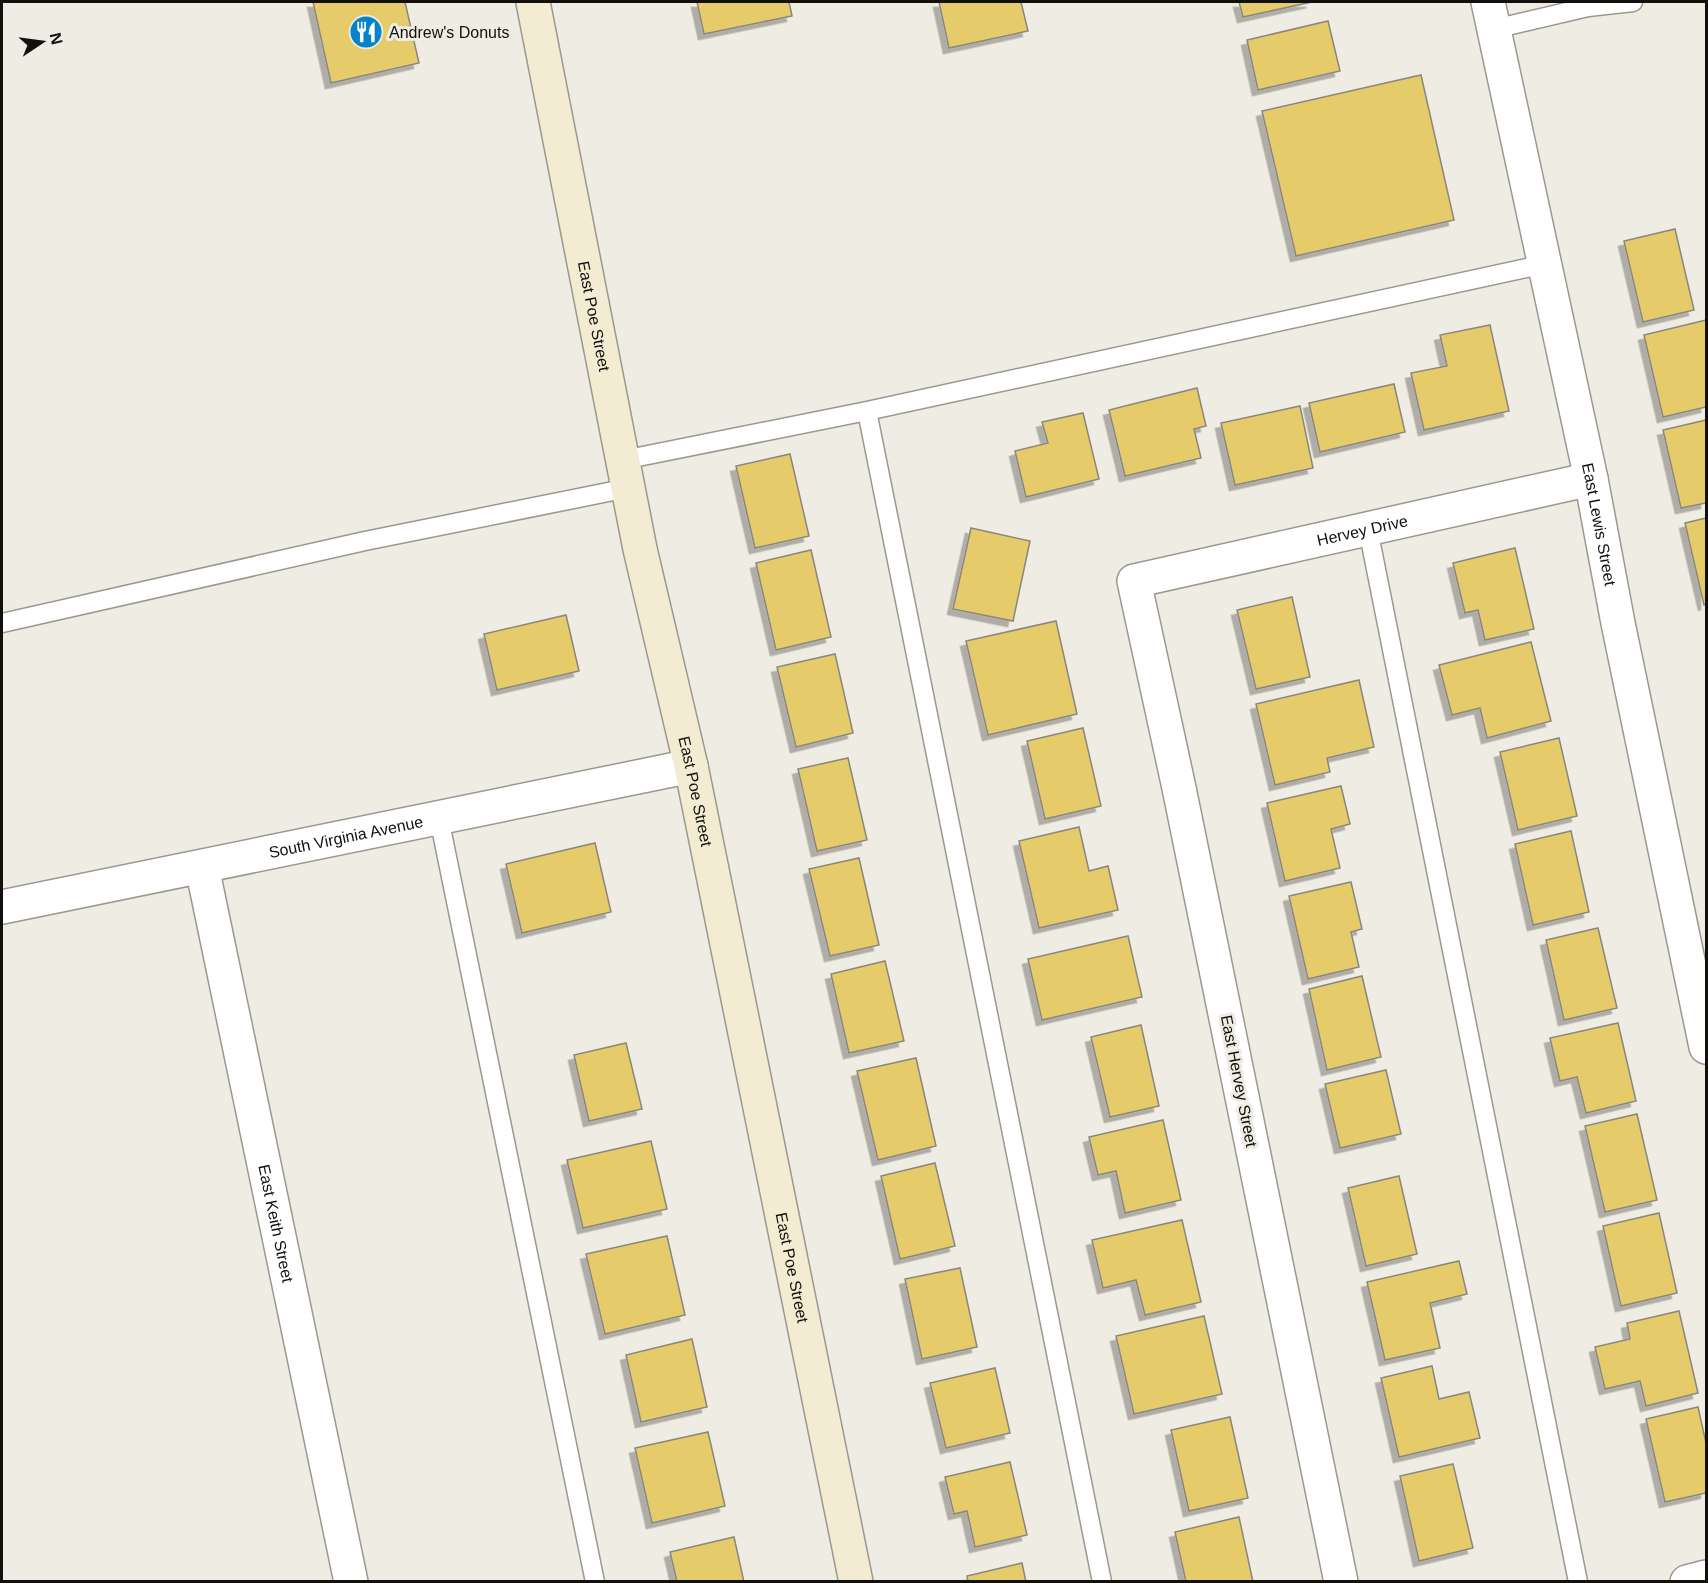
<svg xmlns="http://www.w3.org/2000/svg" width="1708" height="1583" viewBox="0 0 1708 1583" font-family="Arial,sans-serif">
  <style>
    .building { fill: #e6cb6b; stroke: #89877e; stroke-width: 1.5; filter: url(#shadow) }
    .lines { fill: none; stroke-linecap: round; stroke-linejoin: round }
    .lane-casing { stroke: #9b9890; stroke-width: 21 }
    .street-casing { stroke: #9b9890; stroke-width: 36 }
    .secondary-casing { stroke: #9b9890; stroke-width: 36 }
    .lane { stroke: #fff; stroke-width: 18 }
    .street { stroke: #fff; stroke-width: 33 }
    .secondary { stroke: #f3ecd2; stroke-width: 33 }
    .labels { text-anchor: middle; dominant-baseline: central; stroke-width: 6; stroke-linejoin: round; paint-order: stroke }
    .poi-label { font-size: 16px; fill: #11100d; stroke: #efece3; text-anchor: start }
    .street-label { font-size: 16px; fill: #11100d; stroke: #efece3 }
  </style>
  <defs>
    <filter id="shadow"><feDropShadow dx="-5.5" dy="5.5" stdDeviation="0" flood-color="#0004"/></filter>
  </defs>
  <rect width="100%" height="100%" fill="#efece3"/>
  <!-- building -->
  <path class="building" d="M313,2H405L419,63L331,83Z
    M697,2H789L792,16L704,34Z
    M939,2H1021L1028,31L949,48Z
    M1239,2H1312L1243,17Z
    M1328,21L1340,71L1258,90L1247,40Z
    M1421,75L1454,220L1296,256L1262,111Z
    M1675,229L1694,310L1643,322L1624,241Z
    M1706,320V407L1663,417L1644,335Z
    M1490,325L1509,411L1424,430L1411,373L1447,366L1440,335Z
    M1394,384L1405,432L1320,452L1309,403Z
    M1197,388L1206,426L1194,429L1201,458L1125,476L1109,410Z
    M1300,406L1313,468L1235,485L1221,423Z
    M1083,413L1099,479L1026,497L1015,451L1048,443L1042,422Z
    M1706,420V503L1681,508L1663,430Z
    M790,454L809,536L755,548L736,466Z
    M1706,518V604L1704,605L1685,523Z
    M971,528L1030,541L1013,621L953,609Z
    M1515,548L1534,629L1485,640L1478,610L1465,613L1453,563Z
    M811,550L831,637L776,650L756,563Z
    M1292,597L1310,677L1256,689L1237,610Z
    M566,615L579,671L497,690L484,634Z
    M1056,621L1077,714L988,735L966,641Z
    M1531,642L1551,721L1487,738L1480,708L1452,715L1439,665Z
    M835,654L853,733L796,747L777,667Z
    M1359,680L1374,747L1327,758L1330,772L1275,785L1256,704Z
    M1083,728L1101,806L1045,819L1027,741Z
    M1559,738L1577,816L1518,830L1500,752Z
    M848,758L867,840L817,851L798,769Z
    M1341,786L1350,824L1331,829L1340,868L1285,881L1267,803Z
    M1079,827L1089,871L1108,866L1118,910L1039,928L1019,841Z
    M1571,831L1589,912L1533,925L1515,844Z
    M595,843L611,912L522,933L506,864Z
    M859,858L879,945L830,956L809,869Z
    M1351,882L1362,929L1351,932L1359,967L1308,979L1289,896Z
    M1598,928L1617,1008L1564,1020L1546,940Z
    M1128,936L1142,997L1042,1020L1028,959Z
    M885,961L904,1041L849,1053L831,974Z
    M1362,976L1381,1057L1327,1070L1309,989Z
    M1618,1023L1636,1101L1586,1113L1577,1077L1560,1081L1550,1038Z
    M1141,1025L1159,1106L1110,1117L1091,1037Z
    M626,1043L642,1109L589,1121L574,1055Z
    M916,1058L936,1146L878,1160L857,1071Z
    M1386,1070L1401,1134L1340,1148L1325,1084Z
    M1637,1114L1657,1200L1605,1212L1585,1126Z
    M1163,1120L1181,1200L1125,1213L1116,1171L1098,1175L1089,1137Z
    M651,1141L667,1209L583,1228L567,1160Z
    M935,1163L955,1246L900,1259L881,1176Z
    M1399,1176L1417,1254L1366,1266L1348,1188Z
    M1659,1213L1677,1293L1621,1306L1603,1226Z
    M1182,1220L1201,1302L1145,1315L1136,1280L1103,1288L1092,1240Z
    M667,1236L685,1315L605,1334L586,1254Z
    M1459,1261L1467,1294L1430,1303L1440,1348L1385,1360L1367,1282Z
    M960,1268L977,1347L922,1359L905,1279Z
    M1679,1311L1698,1393L1646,1406L1640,1381L1605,1389L1595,1347L1630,1339L1627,1323Z
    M1204,1316L1222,1394L1134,1414L1116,1336Z
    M692,1339L707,1407L641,1422L626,1355Z
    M1432,1366L1439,1399L1469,1392L1480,1438L1399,1457L1381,1378Z
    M995,1368L1010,1433L946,1448L930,1383Z
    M1698,1407L1706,1443V1493L1665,1502L1646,1419Z
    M1230,1417L1248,1498L1189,1511L1171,1430Z
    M708,1432L725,1506L652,1523L635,1448Z
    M1010,1462L1027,1535L975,1547L967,1511L954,1514L945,1477Z
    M1453,1464L1473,1548L1419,1561L1400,1476Z
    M1239,1517L1253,1582H1186L1175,1532Z
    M734,1537L744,1582H677L670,1552Z
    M1022,1563L1026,1582H968L967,1576Z"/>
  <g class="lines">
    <defs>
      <path id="lane" d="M1494,29L1588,7L1633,2
        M867,411L1102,1582
        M623,460L867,411L1545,264
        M1368,529L1578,1582
        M2,623L365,541L628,488
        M439,818L595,1582"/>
      <g id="street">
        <path id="s1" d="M1488,2L1591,479L1618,623L1706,1047"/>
        <path id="s2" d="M202,867L351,1582"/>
        <path id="s3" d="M2,907L691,766"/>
        <path id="s4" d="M1341,1582L1179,788L1134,581L1591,479"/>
        <path d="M1687,1582L1706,1577"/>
      </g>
      <g id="secondary">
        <path id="s5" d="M533,2L640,549L691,766L856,1582"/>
      </g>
    </defs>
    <!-- lane casing -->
    <use href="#lane" class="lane-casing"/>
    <!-- street casing -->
    <use href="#street" class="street-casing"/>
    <!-- secondary casing -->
    <use href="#secondary" class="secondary-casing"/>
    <!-- lane -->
    <use href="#lane" class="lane"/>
    <!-- street -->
    <use href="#street" class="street"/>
    <!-- secondary -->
    <use href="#secondary" class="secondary"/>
  </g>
  <!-- icons -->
  <defs>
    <symbol id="restaurant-disc" viewBox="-11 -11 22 22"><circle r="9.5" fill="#0483cb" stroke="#efece3"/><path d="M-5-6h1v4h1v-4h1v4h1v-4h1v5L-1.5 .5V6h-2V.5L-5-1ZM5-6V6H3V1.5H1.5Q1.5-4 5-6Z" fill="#fff"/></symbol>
  </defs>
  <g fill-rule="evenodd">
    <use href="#restaurant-disc" x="347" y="13" width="38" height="38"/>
  </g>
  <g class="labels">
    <!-- poi labels -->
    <g class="poi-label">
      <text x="389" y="32">Andrew's Donuts</text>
    </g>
    <!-- street labels -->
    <g class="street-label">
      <text stroke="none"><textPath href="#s5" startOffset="320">East Poe Street</textPath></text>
      <text stroke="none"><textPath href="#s1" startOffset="534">East Lewis Street</textPath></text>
      <text stroke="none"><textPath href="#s4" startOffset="1256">Hervey Drive</textPath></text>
      <text stroke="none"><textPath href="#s5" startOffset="806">East Poe Street</textPath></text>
      <text stroke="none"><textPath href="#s3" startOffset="351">South Virginia Avenue</textPath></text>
      <text transform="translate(1239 1081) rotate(79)">East Hervey Street</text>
      <text stroke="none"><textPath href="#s2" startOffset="364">East Keith Street</textPath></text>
      <text stroke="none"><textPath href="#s5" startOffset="1292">East Poe Street</textPath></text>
    </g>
  </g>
  <!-- border -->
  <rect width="1708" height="1583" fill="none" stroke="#11100d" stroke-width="6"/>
  <!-- north arrow -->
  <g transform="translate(42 42) rotate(77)" stroke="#efece3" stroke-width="4.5" paint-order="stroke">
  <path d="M0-4.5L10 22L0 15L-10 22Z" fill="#11100d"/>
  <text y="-9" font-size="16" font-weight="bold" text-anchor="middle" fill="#11100d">N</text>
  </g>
</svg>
